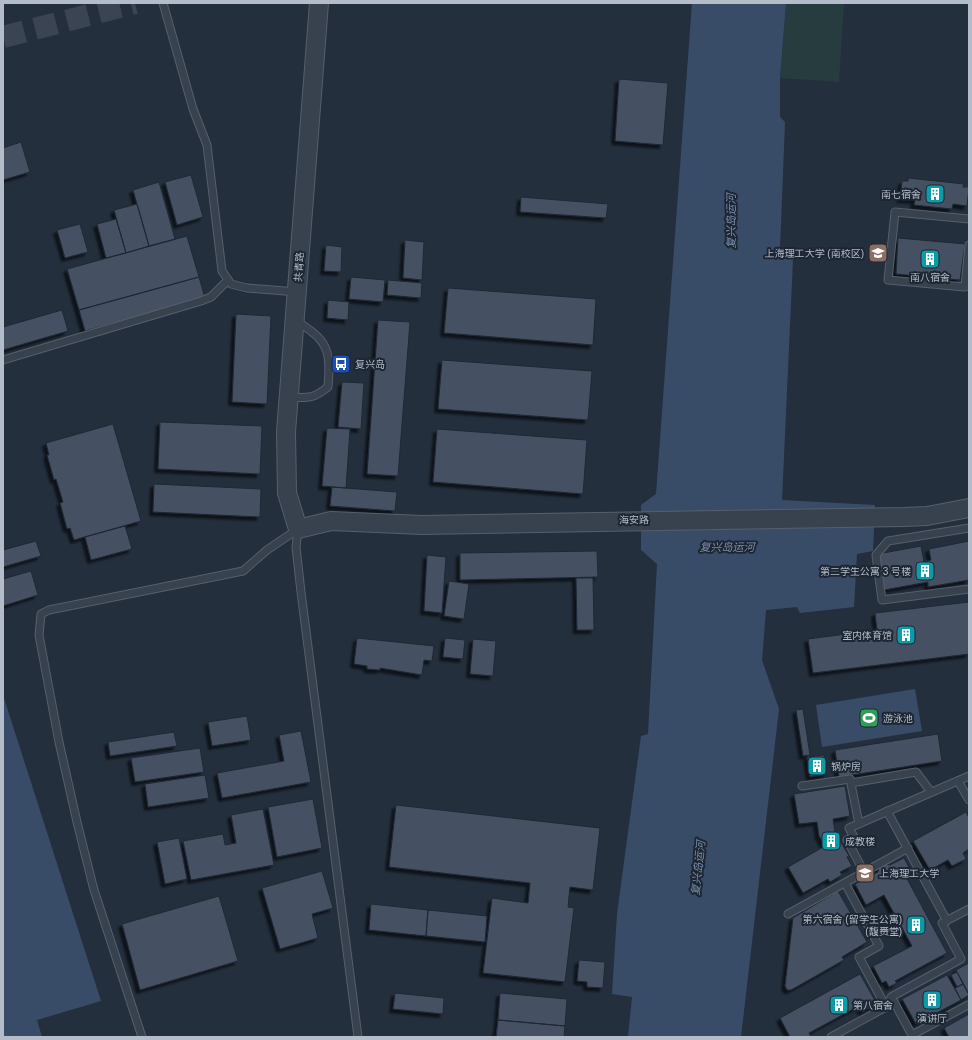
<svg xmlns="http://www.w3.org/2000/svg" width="972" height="1040" viewBox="0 0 972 1040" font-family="Arial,'Noto Sans SC',sans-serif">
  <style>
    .green { fill: #263c3f }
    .water { fill: #394c67 }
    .building { fill: #455162; stroke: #1f2835; filter: url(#shadow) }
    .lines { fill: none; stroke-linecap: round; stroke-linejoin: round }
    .primary-tunnel { stroke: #3a4453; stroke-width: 22; stroke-dasharray: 22 11; stroke-linecap: butt }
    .service-casing { stroke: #565f6c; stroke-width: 9 }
    .tertiary-casing { stroke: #565f6c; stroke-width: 20 }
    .service { stroke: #38414e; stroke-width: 7 }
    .tertiary { stroke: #38414e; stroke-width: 18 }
    .labels { text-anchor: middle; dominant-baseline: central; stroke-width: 4; stroke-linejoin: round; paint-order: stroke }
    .poi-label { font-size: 10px; fill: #b4bcc9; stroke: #1d2633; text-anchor: start }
    .street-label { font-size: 10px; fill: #b4bcc9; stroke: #1d2633 }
    .water-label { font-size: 11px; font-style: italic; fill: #7c92b1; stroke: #1d2633 }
  </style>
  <defs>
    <filter id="shadow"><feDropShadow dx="-3.5" dy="3.5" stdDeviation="1" flood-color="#0009"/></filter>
  </defs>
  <rect width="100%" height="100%" fill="#242f3e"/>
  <!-- green -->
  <path class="green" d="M786,3H844L839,82L780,78Z"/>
  <!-- water -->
  <path class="water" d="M692,3H786L780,78V117L785,122L780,248L793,259L782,500L875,505L873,551L857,554L854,607L800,613L797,607L766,610L762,660L779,709L741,1037H628L632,997L612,994L617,914L641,736L648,734L657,564L641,550V505L656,494Z
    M915,689L922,731L822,747L816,705Z
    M3,695L101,1001L37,1020L42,1037H3Z"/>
  <!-- building -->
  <path class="building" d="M619,79L668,83L663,145L615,141Z
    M21,142L30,172L3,180V148Z
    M191,175L203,217L177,225L165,182Z
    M908,178L964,184L963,187H969L967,206L953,204L952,209L914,205L915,200L900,199L902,181H908Z
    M159,182L175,239L149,246L133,190Z
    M521,197L608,204L606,218L520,212Z
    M137,204L149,246L126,253L114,210Z
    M116,219L126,253L106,258L97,224Z
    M80,224L88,252L65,258L57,230Z
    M187,236L199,277L79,310L67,269Z
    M898,238L965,244L960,280L896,274Z
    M405,240L424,242L422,280L403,278Z
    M326,245L342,247L341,272L324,271Z
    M199,277L205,298L85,331L79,310Z
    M351,277L385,280L383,302L349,299Z
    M388,280L422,283L421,298L387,295Z
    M448,288L596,299L593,345L444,333Z
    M328,300L349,302L348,320L327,318Z
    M62,310L68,331L3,350V327Z
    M236,314L271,316L267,404L232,402Z
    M378,320L410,322L398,476L367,474Z
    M442,360L592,371L588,420L438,409Z
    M342,382L364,383L361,429L338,427Z
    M160,422L262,426L260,474L158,469Z
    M113,424L141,521L74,540L70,528L67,529L60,503L63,502L56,479L54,480L47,455H49L46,443Z
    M327,428L350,429L346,488L322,486Z
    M437,429L587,440L583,494L433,482Z
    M154,484L261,489L260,517L153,512Z
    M332,487L397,492L395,511L330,506Z
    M125,526L132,549L91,560L85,537Z
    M36,541L41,556L3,567V550Z
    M969,541V580L928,587V582L884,590L878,554L921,546L924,562L931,560L929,549Z
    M597,551L598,577L460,580V553Z
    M427,555L446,557L442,613L424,611Z
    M31,571L38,595L3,606V579Z
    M576,578H593L594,630H577Z
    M449,581L469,584L464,619L444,616Z
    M969,602V654L813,673L808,639L877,630L875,613Z
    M357,638L434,646L432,661L424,660L422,675L380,668V670L367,669V666L354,664Z
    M445,638L465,640L463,659L443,657Z
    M473,639L496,641L493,676L470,674Z
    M803,709L810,755L803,756L796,710Z
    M247,716L251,740L212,746L208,722Z
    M301,731L311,782L222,798L217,773L284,761L279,735Z
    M174,732L177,746L110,756L108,742Z
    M938,734L942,761L839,777L835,750Z
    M200,748L204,772L135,782L131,758Z
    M824,755L827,774L810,777L807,757Z
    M205,775L209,798L148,807L145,784Z
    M845,786L850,816L833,819L835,832L849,856L847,857L852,866L840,872L842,875L830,882L828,879L803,893L788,867L825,846L819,836L817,822L799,824L794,794Z
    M313,799L322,848L277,857L268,807Z
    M396,805L600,828L593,890L570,887L568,907L574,908L565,982L483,973L492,898L528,903L530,883L389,867Z
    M263,809L274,865L191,880L183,841L223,834L225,845L236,843L231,815Z
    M966,812L969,818V849L963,853L966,859L952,866L948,860L930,870L913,841Z
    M179,838L187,879L165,884L157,842Z
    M904,858L911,871L905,875L947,953L895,981L897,983L889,987L886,981L882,983L873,966L912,946L884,895L866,905L855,884L878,872L879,867L885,864L890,865Z
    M322,871L333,908L312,914L318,938L280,949L262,888Z
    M838,891L867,942L842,957L844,960L791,990H787L785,986L793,918Z
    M219,896L238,961L140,990L122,924Z
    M371,904L428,910L426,936L369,930Z
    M428,910L487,916L485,942L426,936Z
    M579,960L605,962L603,988L587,987V982L577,981Z
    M969,963V994L956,970Z
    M957,972L963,984L957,987L951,975Z
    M860,974L877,1004L862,1012L859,1006L809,1033L811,1037H790L780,1018Z
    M947,975L961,1000L916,1024L902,999Z
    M963,984L969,995L961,1000L955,988Z
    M395,993L444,998L443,1014L393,1009Z
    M500,993L567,999L565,1026L498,1020Z
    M969,1014V1037H949L944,1028Z
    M498,1020L565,1026L564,1037H496Z"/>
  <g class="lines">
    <!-- primary-tunnel -->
    <path class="primary-tunnel" d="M3,37L135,3"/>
    <defs>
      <path id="service" d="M163,3L193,109L207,145L222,271L231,284L247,288L297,292
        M969,219L895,212L888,280L965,287L969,245
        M3,360L201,301L211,297L227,281
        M290,397C308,398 313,399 328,387C331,349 328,341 295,320
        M969,528L888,541L876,555L882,600L969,589
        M298,530L296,547L301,592L358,1037
        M958,781L969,800
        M851,783L916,772L931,792
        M802,786L850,779L859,824
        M887,811L947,921
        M864,872L847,840L854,837L849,828L969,776
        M845,883L879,946L859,957L886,1007L894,1002L913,1037
        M788,914L908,848
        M894,1002L891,997L961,959L942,923L969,909
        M912,1035L968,1005
        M142,1037L94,890L77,822L59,742L39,635L41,614L49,610L243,571L267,550L298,529
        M831,1037L886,1007"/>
      <path id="tertiary" d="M319,3L286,432L287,493L298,529L331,521L422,525L904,517L927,516L969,508"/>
    </defs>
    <!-- service casing -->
    <use href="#service" class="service-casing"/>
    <!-- tertiary casing -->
    <use href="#tertiary" class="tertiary-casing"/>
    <!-- service -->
    <use href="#service" class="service"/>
    <!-- tertiary -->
    <use href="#tertiary" class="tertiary"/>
  </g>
  <!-- icons -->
  <defs>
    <symbol id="building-square" viewBox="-11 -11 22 22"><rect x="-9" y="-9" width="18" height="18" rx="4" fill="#0f9aa8" stroke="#1d2633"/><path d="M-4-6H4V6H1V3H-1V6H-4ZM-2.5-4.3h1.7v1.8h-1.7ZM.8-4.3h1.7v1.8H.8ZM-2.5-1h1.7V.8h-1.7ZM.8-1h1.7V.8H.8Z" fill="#fff"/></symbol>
    <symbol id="university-square" viewBox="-11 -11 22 22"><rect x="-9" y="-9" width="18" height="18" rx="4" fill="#8d6e63" stroke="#1d2633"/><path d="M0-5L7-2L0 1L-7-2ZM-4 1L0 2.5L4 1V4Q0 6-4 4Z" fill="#fff"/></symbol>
    <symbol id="bus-square" viewBox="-11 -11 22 22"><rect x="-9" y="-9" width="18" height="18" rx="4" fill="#1a4fb4" stroke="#1d2633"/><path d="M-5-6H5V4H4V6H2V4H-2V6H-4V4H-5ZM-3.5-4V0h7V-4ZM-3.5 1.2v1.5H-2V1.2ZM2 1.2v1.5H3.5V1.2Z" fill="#fff"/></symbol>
    <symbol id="stadium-square" viewBox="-11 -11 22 22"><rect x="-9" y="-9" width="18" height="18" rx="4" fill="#2e9e5b" stroke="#1d2633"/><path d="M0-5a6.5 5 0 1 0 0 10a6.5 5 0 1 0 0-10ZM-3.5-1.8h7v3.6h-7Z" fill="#fff"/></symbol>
  </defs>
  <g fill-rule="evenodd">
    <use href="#building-square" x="924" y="183" width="22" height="22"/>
    <use href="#university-square" x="867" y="242" width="22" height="22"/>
    <use href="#building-square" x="919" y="248" width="22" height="22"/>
    <use href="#bus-square" x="330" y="353" width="22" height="22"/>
    <use href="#building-square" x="914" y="560" width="22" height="22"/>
    <use href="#building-square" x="895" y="624" width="22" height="22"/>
    <use href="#stadium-square" x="858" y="707" width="22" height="22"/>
    <use href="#building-square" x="806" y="755" width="22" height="22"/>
    <use href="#building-square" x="820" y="830" width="22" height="22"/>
    <use href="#university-square" x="854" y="862" width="22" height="22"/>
    <use href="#building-square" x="905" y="914" width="22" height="22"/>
    <use href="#building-square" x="921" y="989" width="22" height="22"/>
    <use href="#building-square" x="828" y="994" width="22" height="22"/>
  </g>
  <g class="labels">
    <!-- poi labels -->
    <g class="poi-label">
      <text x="921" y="194" text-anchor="end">南七宿舍</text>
      <text x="864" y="253" text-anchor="end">上海理工大学 (南校区)</text>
      <text x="930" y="277" text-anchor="middle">南八宿舍</text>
      <text x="355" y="364">复兴岛</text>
      <text x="911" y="571" text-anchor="end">第二学生公寓 3 号楼</text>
      <text x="892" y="635" text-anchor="end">室内体育馆</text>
      <text x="883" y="718">游泳池</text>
      <text x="831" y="766">锅炉房</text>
      <text x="845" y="841">成教楼</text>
      <text x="879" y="873">上海理工大学</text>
      <text x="902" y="919" text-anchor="end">第六宿舍 (留学生公寓)<tspan x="902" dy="12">(馥赉堂)</tspan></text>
      <text x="853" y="1005">第八宿舍</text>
      <text x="932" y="1018" text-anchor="middle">演讲厅</text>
    </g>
    <!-- street labels -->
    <g class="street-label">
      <text transform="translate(299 267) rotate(-86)">共青路</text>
      <text transform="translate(634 520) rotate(-1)">海安路</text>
    </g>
    <!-- water labels -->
    <g class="water-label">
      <text transform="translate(731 221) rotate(-90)">复兴岛运河</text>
      <text x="727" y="547">复兴岛运河</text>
      <text transform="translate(698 868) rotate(-84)">复兴岛运河</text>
    </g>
  </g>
  <!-- border -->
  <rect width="972" height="1040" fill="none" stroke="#b4bcc9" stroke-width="8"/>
</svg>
